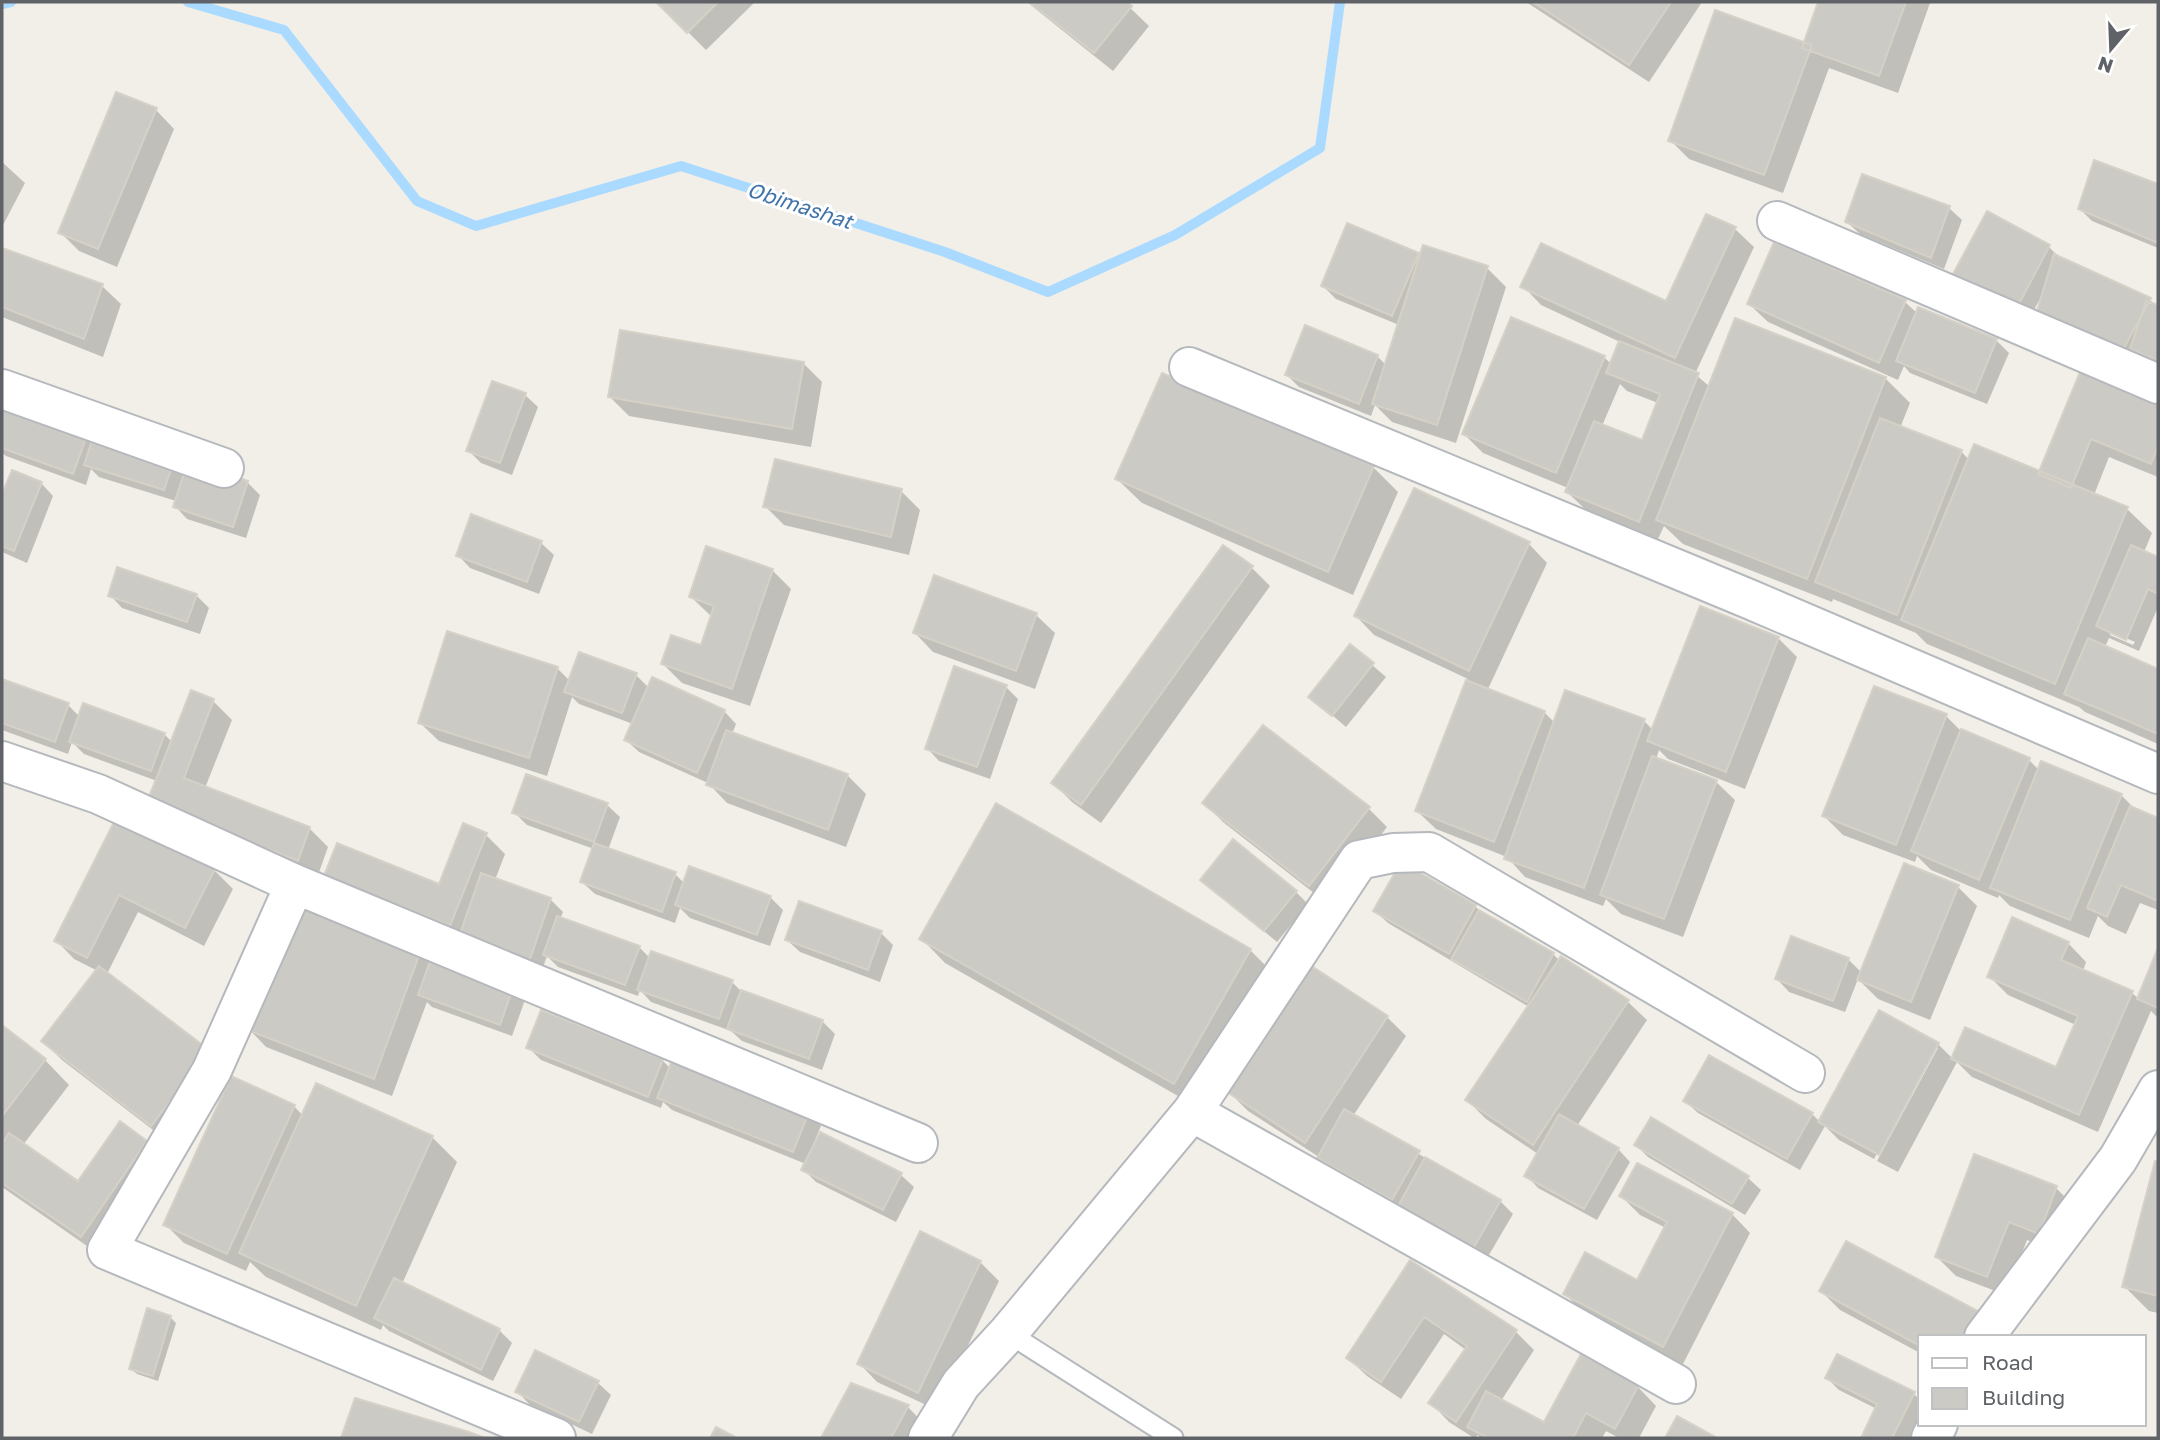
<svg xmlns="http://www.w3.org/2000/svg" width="2160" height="1440" viewBox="0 0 2160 1440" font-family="'Golos Text',sans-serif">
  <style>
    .shadow { fill: #0003; fill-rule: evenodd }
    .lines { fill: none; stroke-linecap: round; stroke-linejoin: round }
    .stream { stroke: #aadaff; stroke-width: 10 }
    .building { fill: #cccac5; stroke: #d6d1c6; stroke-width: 2 }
    .service-casing { stroke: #b5b8bc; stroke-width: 23 }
    .minor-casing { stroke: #b5b8bc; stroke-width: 42 }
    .service { stroke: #fff; stroke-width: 19 }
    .minor { stroke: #fff; stroke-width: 38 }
    .labels { text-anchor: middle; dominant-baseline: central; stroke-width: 6; stroke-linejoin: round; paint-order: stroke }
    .water-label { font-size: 21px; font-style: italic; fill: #4174aa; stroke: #fff }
  </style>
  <rect width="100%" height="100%" fill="#f1efe8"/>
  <!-- shadow -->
  <path class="shadow" d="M658,2H755L706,50Z
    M1027,2H1124L1149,26L1113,71Z
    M1526,2H1702L1649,82Z
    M1820,2L1930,3L1898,93L1829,68L1783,193L1689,159L1670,140L1805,44Z
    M156,110L174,129L117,267L79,251L60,232Z
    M2,162L25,183L2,227Z
    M2095,163L2158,186V248L2092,221L2080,209Z
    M1949,208L1962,220L1944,269L1860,234L1847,222Z
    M1707,216L1735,229L1754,247L1695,374L1710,387L1885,378L1910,403L1900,428L1961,451L1969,460L2041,473L2081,374L2158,406V477L2109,457L2094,495L2127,509L2152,533L2144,552L2158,559V607L2139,651L2109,638L2105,647L2158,670V744L2085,712L2079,707L1927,644L1916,633L1833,599L1832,602L1683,544L1664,526L1658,539L1586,510L1567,492L1568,488L1483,453L1464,434L1604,357L1612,365L1620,342L1541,305L1523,286L1666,304ZM1620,384L1627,391L1658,403L1643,442L1602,426ZM2110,631L2135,642L2133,645L2110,635Z
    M1775,244L1905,302L1917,313L1996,340L2009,353L1987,404L1910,373L1904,366L1898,380L1768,322L1749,304Z
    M1424,247L1487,268L1506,287L1456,443L1392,422L1375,405L1371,416L1299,387L1287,375L1377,356L1386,365L1399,325L1336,299L1323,286L1418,254L1421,257Z
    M2049,247L2060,258L2150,300L2158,307V367L2052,323L2039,310L2041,297L2029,319L1967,286L1955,273Z
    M2,249L102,286L121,304L103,357L2,317Z
    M803,363L822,382L811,447L629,416L610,397Z
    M525,395L538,407L512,475L481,463L468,450Z
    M6,408L86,436L93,443L247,482L260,495L246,538L187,519L175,506L176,501L99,477L91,469L86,485L6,456L2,453V420Z
    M1373,467L1398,492L1353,595L1142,503L1117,479Z
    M13,472L41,483L53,496L27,563L2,552V498Z
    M901,491L920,510L909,555L784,525L765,506Z
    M541,543L554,555L539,594L470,568L458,555Z
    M1529,544L1547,563L1488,689L1544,712L1555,723L1644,721L1653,730L1778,638L1797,657L1745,789L1668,759L1659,750L1656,759L1712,780V778L1735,800L1683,937L1621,914L1606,899L1603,906L1525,877L1507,857L1436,829L1417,811L1468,679L1374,635L1356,616Z
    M1252,568L1270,586L1101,823L1072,802L1053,783Z
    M772,570L791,589L750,706L682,683L663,664L702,647L712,617L691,597Z
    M110,595H196L209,608L200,634L122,608Z
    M1036,615L1055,633L1035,689L933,652L915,633Z
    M1350,646L1386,677L1346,727L1311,697Z
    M557,668L570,681L636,675L649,688L724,711L736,724L732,734L847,775L866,794L846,847L727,803L708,783L639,752L626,740L633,724L579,704L572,697L547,776L439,741L420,723Z
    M2,681L68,705L80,717L164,734L172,742L192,692L213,701L232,720L205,788L309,828L328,847L317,878L168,820L157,781L84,754L72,742L68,754L2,730Z
    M1006,687L1018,699L990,779L939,761L927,748Z
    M1946,716L1961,731L2029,760L2039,770L2121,795L2137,811L2158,820V910L2140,903L2126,934L2108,926L2098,916L2089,938L2010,906L1999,895L1998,898L1931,870L1917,856L1915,862L1843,835L1824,816Z
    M1263,728L1369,809L1387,827L1328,904L1223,822L1204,803Z
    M527,776L607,805L620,817L608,850L675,874L685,884L770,897L783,910L770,946L690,918L680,908L675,923L595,894L582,882L594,849L527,825L514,812Z
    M117,821L214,870L233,889L204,946L138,912L107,974L227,1070L170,1143L62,1060L43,1041L98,971L74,959L56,940Z
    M464,825L486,835L505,854L495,880L550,899L563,912L560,919L639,947L650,958L732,982L742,992L822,1021L835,1034L822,1070L742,1041L731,1031L651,1002L640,990L638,996L558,967L547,956L541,973L345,894L440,886Z
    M1202,880L1296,892L1308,904L1277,942Z
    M1958,887L1977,906L1930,1020L1878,999L1858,979L1845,1012L1789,992L1777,979L1848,959L1862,973Z
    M1475,906L1485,916L1553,954L1559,960L1628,1002L1647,1020L1577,1126L1618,1149L1630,1162L1597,1220L1538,1188L1526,1175L1538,1154L1486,1119L1467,1100L1529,1007L1388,923L1375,911Z
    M881,933L893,945L880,982L800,952L787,940Z
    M921,938L1250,950L1275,975L1199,1108L945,963Z
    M2068,943L2086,962L2083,971L2132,993L2139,999L2158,953V1018L2151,1011L2098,1132L1972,1077L1957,1062L1898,1172L1877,1161L1938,1048H1934L1874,1159L1839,1140L1825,1126L1800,1170L1698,1113L1685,1101L1812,1114L1820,1122L1938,1044L1953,1059L2057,1069L2076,1025L2008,995L1989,976Z
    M420,952L431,963L525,1000L512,1036L432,1007L427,1002L392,1096L266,1047L248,1028Z
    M1387,1017L1406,1036L1353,1116L1500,1201L1513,1214L1486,1260L1331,1170L1319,1157L1248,1111L1229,1092Z
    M2,1028L45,1060L69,1085L23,1145L79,1183L146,1142L165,1161L100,1255L2,1187Z
    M528,1047L662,1060L671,1069L808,1113L821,1126L815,1140L901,1175L914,1187L896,1222L816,1182L803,1169L806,1164L672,1110L663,1102L661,1108L541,1060Z
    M294,1106L303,1116L432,1137L457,1162L402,1284L499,1330L512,1343L493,1381L389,1331L383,1325L381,1330L266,1277L250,1262L246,1271L184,1243L165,1224Z
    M1652,1119L1748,1178L1761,1190L1745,1215L1648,1157L1636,1145Z
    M1975,1157L2056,1188L2075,1207L2058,1252L2027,1240L2006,1295L1956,1276L1937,1257Z
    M2156,1163H2158V1313L2149,1311L2124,1286Z
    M1621,1196L1732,1214L1750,1233L1683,1364L1584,1313L1565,1294L1638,1282L1666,1228L1640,1215Z
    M921,1233L980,1262L999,1281L937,1410L877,1382L859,1363Z
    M1411,1263L1516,1332L1534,1350L1501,1401L1545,1424L1638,1387L1656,1406L1639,1438H1619L1606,1431L1602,1438H1481L1478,1435L1474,1438L1449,1422L1431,1403L1466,1350L1444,1334L1401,1399L1367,1376L1348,1358Z
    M1821,1291L1920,1337V1353L1840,1310Z
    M170,1317L176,1323L158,1381L137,1374L131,1369Z
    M1827,1378L1914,1394L1920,1400V1419L1911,1438H1867L1864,1435L1877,1409L1839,1390Z
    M598,1383L611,1395L592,1434L529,1404L517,1391Z
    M852,1385L908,1407L926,1426L919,1438H823Z
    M469,1433L480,1438H343Z"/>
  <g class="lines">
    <!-- stream -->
    <path class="stream" d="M188,2L284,30L417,201L476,226L681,166L945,252L1048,292L1175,235L1320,148L1340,2
      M2,4L11,2"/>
  </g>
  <!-- building -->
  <path class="building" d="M656,2H718L687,33Z
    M1029,2H1127L1132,6L1094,53Z
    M1533,2H1671L1629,65Z
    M1818,2H1906L1879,76L1802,48Z
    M1715,10L1812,45L1764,175L1668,141Z
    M116,92L157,108L98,249L58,233Z
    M2094,160L2158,184V243L2078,209Z
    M1862,174L1950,206L1931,258L1845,222Z
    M1987,211L2050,245L2017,308L1953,274Z
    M1706,214L1736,227L1675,358L1520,287L1541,243L1666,301Z
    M1347,223L1419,253L1392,316L1321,286Z
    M1774,242L1906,300L1879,363L1747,304Z
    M1423,245L1488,266L1437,425L1372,404Z
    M2,248L103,284L84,339L2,307Z
    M2054,254L2151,298L2124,348L2037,311Z
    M2146,301L2158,305V361L2130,349Z
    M1918,307L1997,339L1975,393L1896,361Z
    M1511,317L1605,356L1556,473L1462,434Z
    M1735,318L1886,377L1807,579L1656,520Z
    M1305,325L1378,355L1359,404L1285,375Z
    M620,330L804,362L792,429L608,397Z
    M1619,341L1699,373L1639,522L1565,492L1594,421L1642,440L1660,394L1606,373Z
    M2080,372L2158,404V446L2151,464L2091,439L2071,488L2038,474Z
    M1162,373L1374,466L1328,572L1115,479Z
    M492,381L526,393L500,463L466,451Z
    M5,405L87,435L73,474L2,448V415Z
    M1880,418L1962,450L1897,615L1815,582Z
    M95,432L175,458L164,490L84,465Z
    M1974,444L2128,507L2055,684L1901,620Z
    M775,459L902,489L891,537L763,507Z
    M188,461L248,481L233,527L173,507Z
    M12,470L42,482L14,551L2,546V494Z
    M1414,488L1530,542L1469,671L1354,616Z
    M471,514L542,541L527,582L456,556Z
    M1223,545L1253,566L1081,805L1051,783Z
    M2131,545L2158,557V594L2148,589L2126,640L2096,626Z
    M706,546L773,569L732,689L661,664L671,635L701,645L714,606L689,597Z
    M117,567L197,594L187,622L108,596Z
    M934,575L1037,613L1016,671L913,633Z
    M1700,606L1779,637L1726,772L1647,741Z
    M447,631L558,667L529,758L418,723Z
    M2088,638L2158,669V734L2064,694Z
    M1350,644L1374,663L1332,716L1308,697Z
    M579,652L637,673L622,713L564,692Z
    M954,666L1007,685L977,767L925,749Z
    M652,677L725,710L697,773L624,740Z
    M2,679L69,703L55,742L2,723Z
    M1466,680L1545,711L1494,842L1415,811Z
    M1874,686L1947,714L1896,845L1822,816Z
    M191,690L214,699L184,778L310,827L298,861L147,802Z
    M1565,690L1645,719L1584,888L1504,859Z
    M83,703L165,733L151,771L69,742Z
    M1263,725L1370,807L1309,886L1202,803Z
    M1961,729L2030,758L1979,880L1911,851Z
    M726,730L848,774L828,830L706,785Z
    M1652,756L1717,780L1664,919L1600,895Z
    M2041,761L2122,794L2070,920L1990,888Z
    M526,774L608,803L594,842L512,813Z
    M996,803L1251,949L1174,1084L919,939Z
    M2130,806L2158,818V901L2121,885L2107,917L2087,908Z
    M116,818L215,869L185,928L119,895L87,958L54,941Z
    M463,823L487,833L450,926L324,876L337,843L439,884Z
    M1233,839L1297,891L1264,931L1200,880Z
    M594,843L676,872L662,912L580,882Z
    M1401,862L1476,905L1449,954L1373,911Z
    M1904,863L1959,885L1911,1002L1857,980Z
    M689,866L771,896L757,935L675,905Z
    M481,873L551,898L529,962L459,937Z
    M304,899L421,950L374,1079L245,1029Z
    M799,901L882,931L868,970L785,940Z
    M1479,910L1554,953L1527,1002L1451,959Z
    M557,916L640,946L625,985L543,955Z
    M2012,917L2069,942L2061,960L2133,991L2079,1115L1951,1059L1965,1027L2056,1067L2078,1016L1987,977Z
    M1791,936L1849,958L1833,1001L1775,979Z
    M2158,948V1008L2137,999Z
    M651,951L733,980L719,1019L637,990Z
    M432,956L514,985L500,1025L418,995Z
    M1561,956L1629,1000L1533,1145L1465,1100Z
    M1310,965L1388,1016L1305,1143L1227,1092Z
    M99,966L209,1050L151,1126L41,1041Z
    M741,990L823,1020L809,1059L727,1029Z
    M541,1010L663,1059L648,1097L526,1048Z
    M1879,1010L1939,1043L1879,1155L1818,1122Z
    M2,1025L46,1059L2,1116Z
    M1709,1055L1813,1113L1787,1159L1683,1101Z
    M673,1058L809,1112L793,1152L657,1098Z
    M231,1076L295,1105L227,1254L163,1225Z
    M316,1083L433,1136L356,1306L239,1253Z
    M1344,1109L1420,1151L1392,1200L1317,1158Z
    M1559,1114L1619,1148L1584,1209L1524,1176Z
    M1651,1117L1749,1176L1732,1204L1634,1145Z
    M120,1121L147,1141L81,1237L2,1183V1144L9,1133L78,1181Z
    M820,1132L902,1173L883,1210L801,1170Z
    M1974,1154L2057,1186L2039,1234L2009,1222L1987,1277L1935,1257Z
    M1425,1157L1501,1200L1473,1249L1398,1206Z
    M2155,1161L2158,1162V1296L2122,1287Z
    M1637,1163L1733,1213L1663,1347L1563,1294L1585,1252L1637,1280L1667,1222L1619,1196Z
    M920,1231L981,1261L918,1393L857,1364Z
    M1846,1241L1987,1316L1976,1337H1920V1346L1819,1291Z
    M1410,1260L1517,1330L1456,1422L1428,1403L1467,1346L1424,1317L1381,1382L1346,1358Z
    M394,1278L500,1329L481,1370L374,1318Z
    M147,1308L171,1316L153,1376L129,1369Z
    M535,1350L599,1381L579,1422L515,1392Z
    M1581,1354L1639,1385L1615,1429L1586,1413L1573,1438H1488L1467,1427L1486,1391L1544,1422Z
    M1837,1354L1915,1392L1892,1438H1867L1862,1436L1877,1404L1825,1378Z
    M851,1383L909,1405L891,1438H821Z
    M355,1398L469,1432L485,1438H341Z
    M1677,1416L1717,1438H1665Z
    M716,1427L737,1438H710Z"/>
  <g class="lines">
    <defs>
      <path id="service" d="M1008,1333L1173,1438"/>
      <path id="minor" d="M1777,221L2158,384
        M1189,367L1749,599L2158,774
        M2,389L224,468
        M2,761L98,794L295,884L918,1143
        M295,884L212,1070L107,1250L556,1438
        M1192,1112L1676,1384
        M1984,1337L2118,1159L2158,1090
        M928,1438L961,1384L1008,1333L1192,1112L1359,860L1393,853L1429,852L1805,1073
        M1931,1438L1938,1424"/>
    </defs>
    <!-- service casing -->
    <use href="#service" class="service-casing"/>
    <!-- minor casing -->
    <use href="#minor" class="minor-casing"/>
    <!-- service -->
    <use href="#service" class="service"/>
    <!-- minor -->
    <use href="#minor" class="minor"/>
  </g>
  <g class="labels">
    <!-- water labels -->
    <g class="water-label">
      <text transform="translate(800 205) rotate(18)">Obimashat</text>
    </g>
  </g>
  <!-- border -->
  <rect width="2160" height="1440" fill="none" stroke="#5f6368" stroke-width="7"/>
  <!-- legend -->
  <rect x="1918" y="1335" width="228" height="91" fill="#ffffff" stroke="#bfc1c3" stroke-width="2"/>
  <rect x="1932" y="1358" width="35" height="10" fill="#ffffff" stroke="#bfc1c3" stroke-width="2"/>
  <text x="1982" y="1370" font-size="21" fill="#5f6368">Road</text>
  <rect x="1932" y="1388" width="35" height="21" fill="#cccac5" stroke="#bfc1c3" stroke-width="2"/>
  <text x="1982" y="1405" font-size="21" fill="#5f6368">Building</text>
  <!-- north arrow -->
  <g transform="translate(2111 49) rotate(199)" stroke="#ffffff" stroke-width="5" paint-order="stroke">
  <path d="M0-5L12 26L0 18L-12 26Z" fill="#5f6368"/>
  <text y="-10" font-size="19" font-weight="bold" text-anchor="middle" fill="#5f6368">N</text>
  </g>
</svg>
